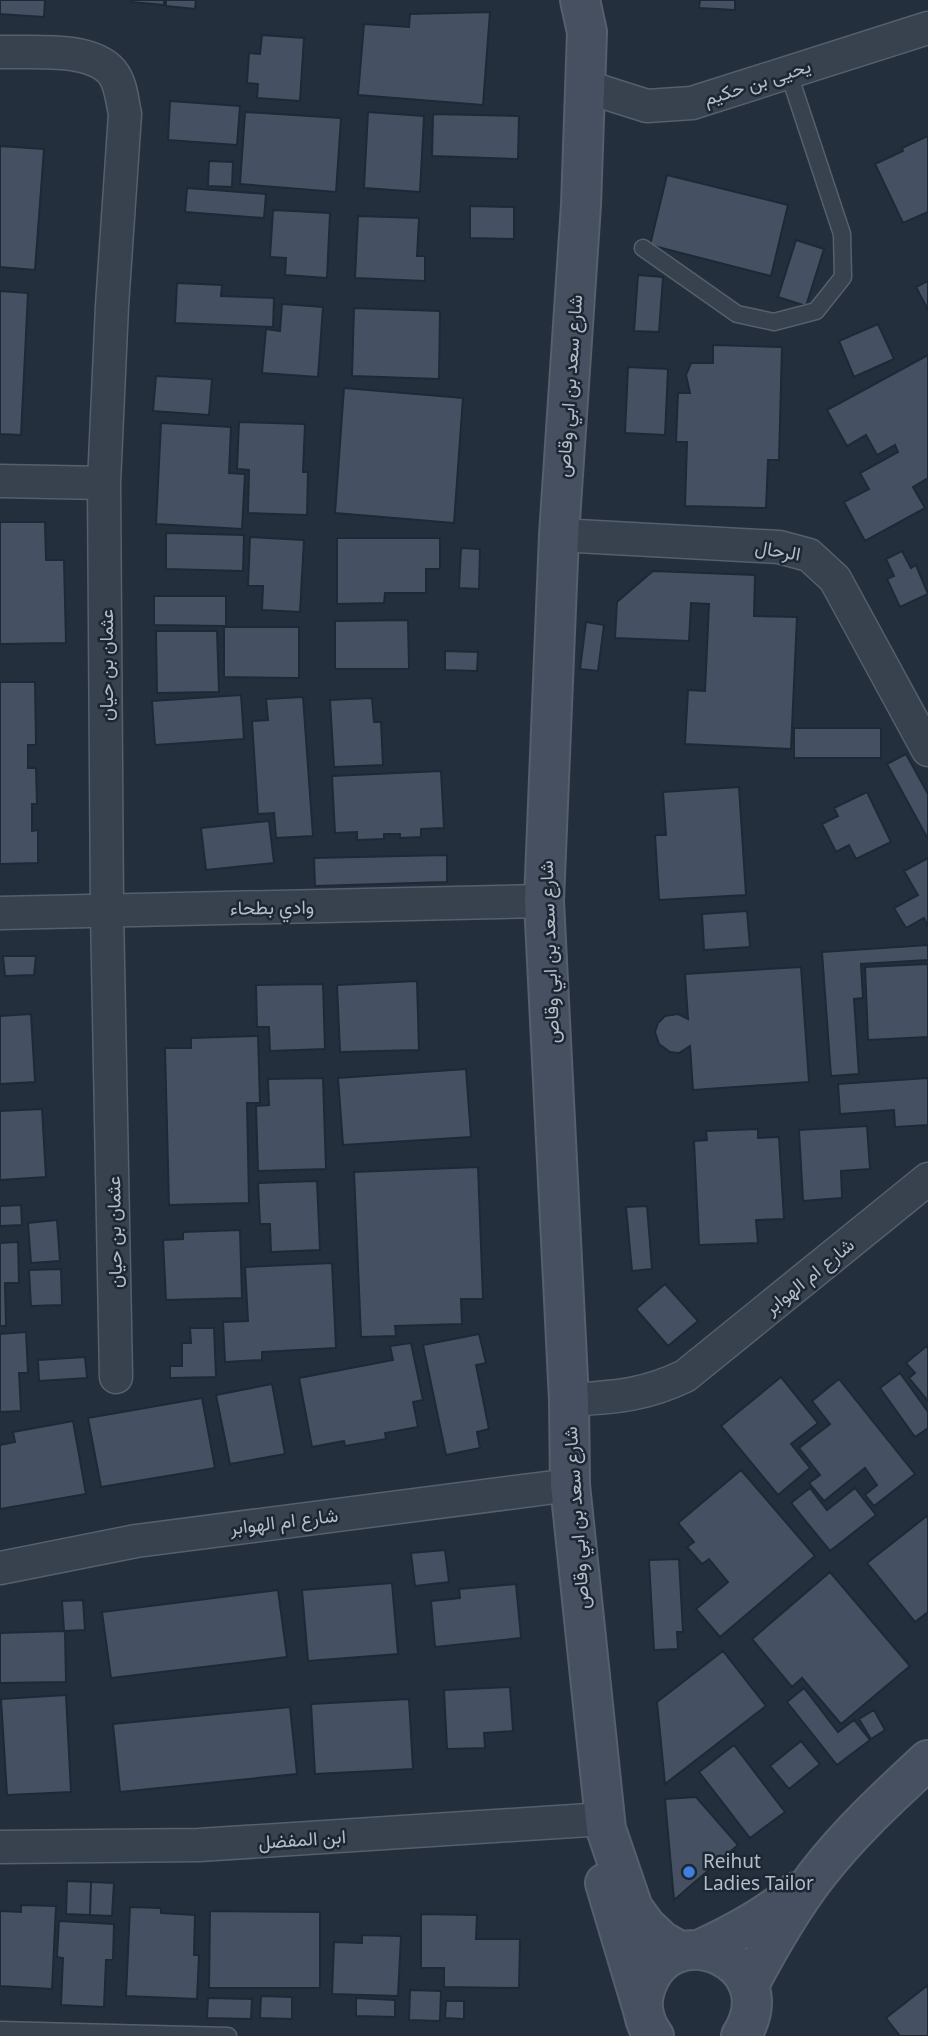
<svg xmlns="http://www.w3.org/2000/svg" width="928" height="2036" viewBox="0 0 928 2036" font-family="'Noto Sans',Vazirmatn,sans-serif">
  <style>
    .building { fill: #455162; stroke: #1f2835; stroke-width: 2 }
    .lines { fill: none; stroke-linecap: round; stroke-linejoin: round }
    .lane-casing { stroke: #565f6c; stroke-width: 19 }
    .street-casing { stroke: #565f6c; stroke-width: 35 }
    .secondary-casing { stroke: #565f6c; stroke-width: 42 }
    .lane { stroke: #38414e; stroke-width: 16 }
    .street { stroke: #38414e; stroke-width: 32 }
    .secondary { stroke: #465061; stroke-width: 38 }
    .shop-dot { fill: #3f7fe0; stroke: #1d2633; stroke-width: 2.5 }
    .labels { text-anchor: middle; dominant-baseline: central; stroke-width: 5; stroke-linejoin: round; paint-order: stroke }
    .street-label { font-size: 19px; fill: #b4bcc9; stroke: #1d2633 }
    .poi-label { font-size: 19px; fill: #b4bcc9; stroke: #1d2633; text-anchor: start }
  </style>
  <rect width="100%" height="100%" fill="#242f3e"/>
  <!-- building -->
  <path class="building" d="M0,0H45L44,17L0,14Z
    M131,0H164V5L131,2Z
    M166,0H196L195,9L166,6Z
    M700,0H735V10L699,8Z
    M490,12L483,105L358,95L364,24L409,27L410,14Z
    M262,35L304,38L300,101L257,98L258,84L247,83L249,53L260,54Z
    M170,101L240,106L237,145L168,140Z
    M245,112L341,118L336,192L240,184Z
    M368,112L424,116L420,192L364,188Z
    M433,114L519,116L518,159L432,156Z
    M928,136V212L903,223L875,164L903,151L902,148Z
    M0,146L44,149L35,270L0,267Z
    M209,161L233,162L232,187L208,186Z
    M667,175L788,205L771,276L650,245Z
    M187,188L266,194L264,218L185,212Z
    M470,206L514,207V239L470,238Z
    M273,210L330,213L327,278L285,275L286,258L270,257Z
    M358,216L419,218L417,256H425V281L355,278Z
    M796,240L824,249L806,306L778,297Z
    M638,275L663,277L659,332L634,331Z
    M928,281V310L916,287Z
    M177,283L222,285L221,296L274,298L273,327L175,323Z
    M0,291L28,293L21,435L0,434Z
    M282,304L323,307L318,377L262,373L266,329L280,331Z
    M354,308L440,311L439,379L352,376Z
    M878,324L894,359L854,377L839,341Z
    M713,345L782,347L779,460H768L766,508L685,506L687,442H676L678,393H690L686,375L691,363H713Z
    M928,355V478L913,487L925,508L865,541L844,502L869,489L860,473L898,452L895,445L877,455L866,435L847,446L827,410Z
    M628,367L668,369L665,435L625,433Z
    M156,376L212,379L209,415L153,411Z
    M344,388L463,398L454,523L335,513Z
    M239,422L305,424L303,472H308L307,515L248,513L249,470L237,469Z
    M161,423L231,427L229,473L245,474L242,529L156,524Z
    M0,522H45L46,560H64L66,643L0,644Z
    M166,533L244,535L243,571L166,569Z
    M250,537L304,540L300,612L262,610L263,586H248Z
    M337,538H440V569H426V593H385L384,603L337,604Z
    M461,548L480,549L479,589L459,588Z
    M902,551L911,568L916,565L928,594L900,607L887,579L894,576L886,559Z
    M653,571L755,575L754,616L797,617L791,749L685,744L688,690L705,691L709,604L691,603L689,641L615,638L617,602Z
    M154,596H226V626L154,625Z
    M408,620L409,669H335V621Z
    M586,622L604,625L598,671L580,669Z
    M224,627H299V678L224,677Z
    M156,631H217L219,692L157,693Z
    M445,651L478,652L477,671L445,670Z
    M0,682H35L36,745H28V768H36L37,804H32V831L38,830V863L0,864Z
    M241,695L244,739L155,745L152,701Z
    M303,697L313,836L276,838L274,813L258,814L252,721L268,720L266,699Z
    M372,698L374,722H381L383,765L334,767L330,700Z
    M794,728H881V758H794Z
    M906,754L928,794V839L887,764Z
    M441,771L444,828L421,829V837L400,838V834H384V839L357,840V832L335,833L332,776Z
    M739,787L746,895L659,900L655,835H666L663,792Z
    M867,792L891,842L856,859L849,845L836,852L822,824L838,816L834,808Z
    M269,821L274,863L206,870L201,828Z
    M447,855V882L315,886L314,858Z
    M928,858V927L924,918L906,928L894,908L918,895L904,871Z
    M747,911L750,947L704,950L702,914Z
    M928,945V960L861,964L863,998L854,999L859,1074L831,1076L822,952Z
    M3,956H36L34,975L5,976Z
    M928,964V1037L868,1040L865,967Z
    M801,967L809,1082L693,1090L690,1046L679,1053L670,1052L659,1044L655,1032L658,1023L665,1016L678,1014L688,1019L685,974Z
    M417,981L419,1050L340,1052L337,985Z
    M323,984L325,1049L270,1051L269,1027H257L256,985Z
    M31,1014L35,1082L0,1084V1016Z
    M258,1036L260,1103H247L249,1203L169,1205L165,1048H191V1038Z
    M466,1069L471,1137L343,1145L338,1078Z
    M323,1078L326,1169L258,1171L256,1106L269,1105L268,1079Z
    M928,1078V1125L895,1127L894,1110L840,1114L838,1084Z
    M42,1109L46,1177L0,1180V1111Z
    M867,1126L870,1169L841,1171L842,1198L803,1201L799,1130Z
    M758,1129V1138L779,1137L784,1219L756,1220L758,1243L699,1245L694,1141L707,1140L706,1131Z
    M478,1167L483,1299H461L462,1324L395,1326L396,1336L361,1337L354,1172Z
    M317,1181L320,1250L271,1252L270,1224H260L258,1183Z
    M21,1205L22,1225L0,1226V1206Z
    M647,1206L652,1269L632,1271L626,1207Z
    M57,1220L60,1261L31,1263L28,1223Z
    M240,1230L242,1298L166,1300L163,1240L183,1239V1232Z
    M18,1242L19,1283H5L6,1326H0V1243Z
    M332,1263L336,1348L262,1352V1360L225,1362L223,1322L248,1321L245,1267Z
    M61,1269L62,1305L31,1306L29,1270Z
    M665,1284L698,1321L668,1346L636,1309Z
    M190,1328H214L216,1377L170,1378V1366H182V1343H191Z
    M26,1332L28,1373H19L21,1411L0,1412V1334Z
    M479,1334L486,1363L476,1365L489,1429L477,1432L480,1448L446,1455L423,1345Z
    M411,1343L423,1400L413,1402L418,1427L385,1433L386,1439L345,1446L344,1441L312,1447L299,1378L393,1360L390,1346Z
    M928,1345V1401L909,1378L915,1373L906,1363Z
    M85,1357L87,1378L39,1381L38,1360Z
    M900,1373L928,1412V1428L915,1437L880,1388Z
    M781,1377L818,1423L791,1444L810,1468L778,1495L721,1426Z
    M839,1379L915,1474L874,1506L865,1495L877,1485L865,1468L824,1501L809,1483L820,1475L799,1448L830,1424L812,1401Z
    M272,1384L285,1454L230,1464L216,1395Z
    M202,1398L215,1468L101,1487L88,1418Z
    M73,1421L86,1494L0,1509V1445L15,1442L13,1432Z
    M741,1470L815,1556L720,1637L696,1609L728,1582L709,1559L702,1564L687,1547L694,1542L678,1523Z
    M810,1488L827,1510L855,1488L876,1515L830,1551L791,1503Z
    M928,1515V1612L915,1622L867,1563Z
    M445,1550L449,1582L415,1586L411,1553Z
    M679,1559L683,1632H677L678,1649L654,1650L649,1560Z
    M830,1572L910,1666L841,1724L802,1678L792,1687L752,1639Z
    M392,1583L398,1654L308,1661L302,1590Z
    M516,1584L521,1638L435,1647L431,1601L460,1598L459,1589Z
    M278,1590L287,1657L111,1678L102,1612Z
    M83,1600L85,1630L64,1631L62,1601Z
    M65,1631L66,1682L0,1683V1633Z
    M723,1651L766,1706L665,1784L657,1702Z
    M510,1687L513,1731L484,1733L485,1748L447,1749L444,1690Z
    M804,1688L838,1732L854,1720L870,1740L837,1765L787,1702Z
    M66,1695L71,1792L7,1795L1,1699Z
    M409,1699L413,1769L315,1774L311,1704Z
    M290,1707L297,1774L120,1792L113,1724Z
    M874,1710L885,1730L871,1739L859,1719Z
    M801,1741L820,1764L789,1789L770,1766Z
    M734,1745L785,1812L750,1838L699,1772Z
    M696,1797L738,1845L674,1900L665,1799Z
    M67,1881L91,1882L90,1915L66,1914Z
    M91,1882L114,1883L112,1916L90,1915Z
    M21,1905L56,1906L52,1989L0,1986V1911L21,1912Z
    M130,1907L161,1908V1913L195,1915L194,1955H199L197,1999L126,1996Z
    M210,1911L320,1912V1988H209Z
    M421,1914L477,1915L476,1939H520L519,1988L444,1987V1968H421Z
    M59,1921L114,1924L113,1960H106L104,2007L61,2005L63,1958L57,1957Z
    M362,1935L401,1936L398,1996L332,1994L334,1942L362,1943Z
    M928,1985V2036H900L886,2018Z
    M410,1990L441,1991L440,2021L409,2020Z
    M261,1996L292,1997V2019L260,2018Z
    M208,1998L252,1999L251,2019L207,2018Z
    M356,1998L395,2000V2017L356,2016Z
    M446,2001H464V2019L445,2018Z"/>
  <g class="lines">
    <defs>
      <path id="lane" d="M643,248L737,314L774,322L816,311L843,277L842,234L788,71
        M0,2030L228,2036"/>
      <path id="street" d="M0,52C30,53 90,46 112,72C121,83 122,100 125,114L112,306L104,483L107,911L116,1377
        M584,86L647,106L692,103L928,28
        M0,481L104,483
        M559,535L779,547L809,555L835,579L928,750
        M0,913L544,901
        M569,1400C614,1397 643,1396 685,1376L928,1179
        M0,1568L136,1541L570,1485
        M0,1847L199,1845L604,1819"/>
      <path id="secondary" d="M580,0L587,32L581,205L559,535L544,901L569,1400L570,1485L606,1829L633,1908L646,1926L662,1941L681,1952
        M605,1883L643,2010
        M701,1949C734,1934 767,1916 796,1892
        M749,1985C769,1947 790,1910 816,1876C849,1833 889,1796 928,1760
        M654,2036C644,2023 640,2005 645,1990C668,1911 788,1961 741,2036"/>
    </defs>
    <!-- lane casing -->
    <use href="#lane" class="lane-casing"/>
    <!-- street casing -->
    <use href="#street" class="street-casing"/>
    <!-- secondary casing -->
    <use href="#secondary" class="secondary-casing"/>
    <!-- lane -->
    <use href="#lane" class="lane"/>
    <!-- street -->
    <use href="#street" class="street"/>
    <!-- secondary -->
    <use href="#secondary" class="secondary"/>
  </g>
  <!-- markers -->
  <circle class="shop-dot" cx="689" cy="1872" r="7"/>
  <g class="labels">
    <!-- street labels -->
    <g class="street-label">
      <text transform="translate(757 82) rotate(-18)">يحيى بن حكيم</text>
      <text transform="translate(569 386) rotate(-86)">شارع سعد بن ابي وقاص</text>
      <text transform="translate(778 550) rotate(10)">الرحال</text>
      <text transform="translate(106 665) rotate(-90)">عثمان بن حيان</text>
      <text transform="translate(272 907) rotate(-1)">وادي بطحاء</text>
      <text transform="translate(549 952) rotate(-92)">شارع سعد بن ابي وقاص</text>
      <text transform="translate(114 1232) rotate(-91)">عثمان بن حيان</text>
      <text transform="translate(809 1276) rotate(-39)">شارع ام الهوابر</text>
      <text transform="translate(576 1518) rotate(-94)">شارع سعد بن ابي وقاص</text>
      <text transform="translate(284 1521) rotate(-7)">شارع ام الهوابر</text>
      <text transform="translate(302 1839) rotate(-4)">ابن المفضل</text>
    </g>
    <!-- poi labels -->
    <g class="poi-label">
      <text x="703" y="1861">Reihut<tspan x="703" dy="22">Ladies Tailor</tspan></text>
    </g>
  </g>
</svg>
